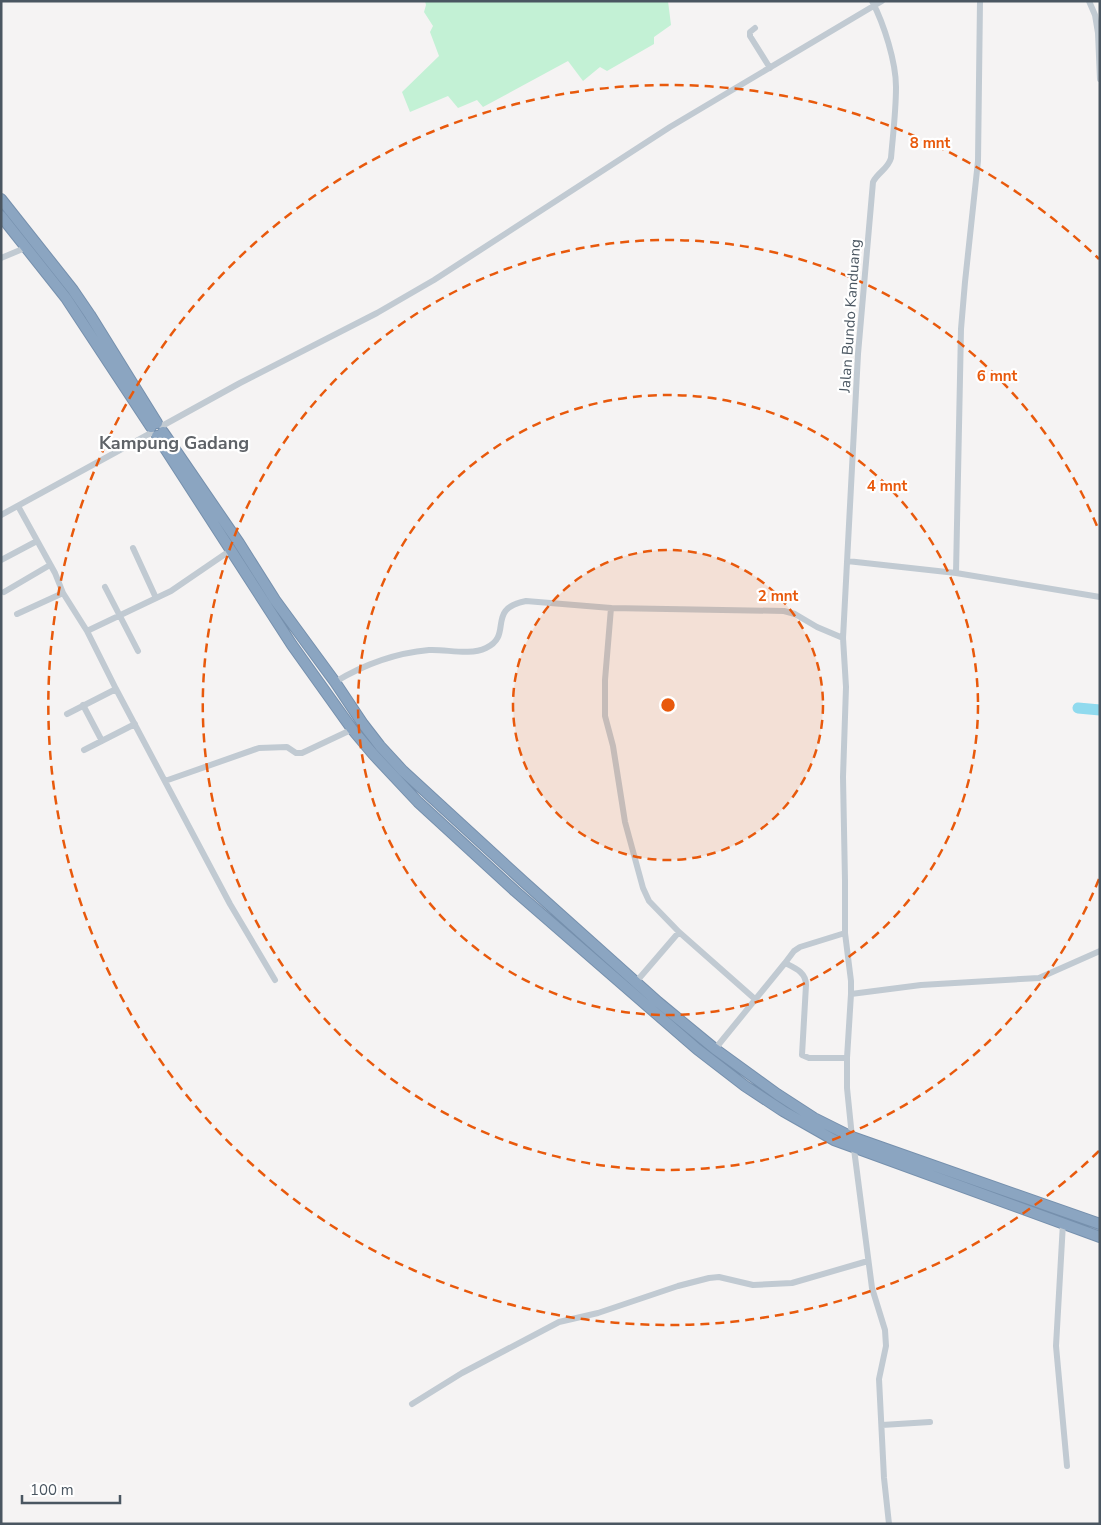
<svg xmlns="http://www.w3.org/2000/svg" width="1101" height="1525" viewBox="0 0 1101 1525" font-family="'Nunito Sans',sans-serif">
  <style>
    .green { fill: #c3f1d5 }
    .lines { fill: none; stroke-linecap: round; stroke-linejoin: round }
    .river { stroke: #90daee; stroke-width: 11 }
    .highway-casing { stroke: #7690ad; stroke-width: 12 }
    .minor { stroke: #c1cad2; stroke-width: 6 }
    .highway { stroke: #8ba5c1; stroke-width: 10 }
    .ring { fill: none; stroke: #e8590c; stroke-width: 2.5; stroke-dasharray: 9 6 }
    .labels { text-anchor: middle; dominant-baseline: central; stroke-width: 4.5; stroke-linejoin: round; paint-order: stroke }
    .street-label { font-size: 15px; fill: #4a5661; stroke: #fff }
    .quarter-label { font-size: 18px; font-weight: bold; fill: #5f6368; stroke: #fff }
    .centre { fill: #e8590c; stroke: #fff; stroke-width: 2.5 }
    .ring-label { font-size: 15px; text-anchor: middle; font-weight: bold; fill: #e8590c; stroke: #fff; stroke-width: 4.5; stroke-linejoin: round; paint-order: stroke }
  </style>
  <rect width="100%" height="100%" fill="#f5f3f3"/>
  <!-- green -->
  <path class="green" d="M425,1H668L671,25L654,37V44L607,71L600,67L583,81L568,61L483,107L477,100L458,108L448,96L410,112L402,92L439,56L430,32L433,26L424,12L426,5Z"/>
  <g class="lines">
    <!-- river -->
    <path class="river" d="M1078,708L1100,710"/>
    <defs>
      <path id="highway" d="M1,199L73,290L90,315L157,423
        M1,216L66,298L151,427
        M163,432L239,543L275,600L335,682L363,724L380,746L403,771L524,882L658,1002L715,1049L777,1094L814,1118L852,1137L1100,1224
        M157,436L292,645L352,729L373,754L418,802L515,891L697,1049L745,1086L783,1111L834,1140L1100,1237"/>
    </defs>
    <!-- highway casing -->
    <use href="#highway" class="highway-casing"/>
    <!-- minor -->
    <path class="minor" d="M1089,1L1095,15L1098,33L1100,79
      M755,28L750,32V36L770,68
      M1,258L25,248
      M162,426L240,383L377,313L434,280L670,127L882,1
      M18,506L55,573L63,593L87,631L116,689L230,904L275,980
      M1,515L151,433
      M133,548L156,598
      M1,560L37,541
      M847,561L956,573L1100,597
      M956,573L961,329L965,282L978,161L980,1
      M105,587L138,651
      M4,592L50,565
      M611,608L605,680V716L613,746L625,822L643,888L649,901L679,932L756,1000
      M17,614L63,593
      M87,631L171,591L231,550
      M335,682C363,665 396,653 429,650C447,649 469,656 486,648C514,635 485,609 526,601L611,608L784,611L795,614L817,627L843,638
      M83,705L102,741
      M67,714L116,689
      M84,750L135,724
      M165,781L259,748L287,747L296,753H302L353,729
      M785,963L794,951L800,947L845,933
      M636,982L679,932
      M851,994V981L845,933V881L843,777L846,687L843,638L858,354L873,182C878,172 888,169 891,158C893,134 896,111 896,87C896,62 884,24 872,1
      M715,1049L785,963C795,968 806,972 806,985L802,1055L809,1058H847V1088L852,1137
      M847,1058L851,994L921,985L1039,978L1100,951
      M854,1149L872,1288L885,1330L886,1346L879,1379L884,1478L889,1524
      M1063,1223L1056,1346L1067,1466
      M412,1404L462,1373L559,1322L598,1313L678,1286L709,1278L719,1277L753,1285L792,1283L868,1261
      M882,1425L930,1422"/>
    <!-- highway -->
    <use href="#highway" class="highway"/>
  </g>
  <!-- distance rings -->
  <circle cx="668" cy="705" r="155" fill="#e8590c" fill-opacity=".12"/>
  <g class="ring">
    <circle cx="668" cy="705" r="155"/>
    <circle cx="668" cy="705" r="310"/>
    <path d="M1099 879A465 465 0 1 1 1099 531"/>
    <path d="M1099 1151A620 620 0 1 1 1099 259"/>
  </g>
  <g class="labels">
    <!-- street labels -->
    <g class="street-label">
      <text transform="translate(850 316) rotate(-86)">Jalan Bundo Kanduang</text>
    </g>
    <!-- quarter labels -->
    <g class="quarter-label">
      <text x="174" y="443">Kampung Gadang</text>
    </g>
  </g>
  <circle cx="668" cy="705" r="8" class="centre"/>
  <g class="ring-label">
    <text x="930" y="148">8 mnt</text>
    <text x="997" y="381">6 mnt</text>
    <text x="887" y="491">4 mnt</text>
    <text x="778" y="601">2 mnt</text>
  </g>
  <!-- border -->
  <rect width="1101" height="1525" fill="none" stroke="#4a5661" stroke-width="5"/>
  <!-- scale -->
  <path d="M22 1495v8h98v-8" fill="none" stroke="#4a5661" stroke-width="2.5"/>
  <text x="30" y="1495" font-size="15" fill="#4a5661" stroke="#ffffff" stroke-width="4" paint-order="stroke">100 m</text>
</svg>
